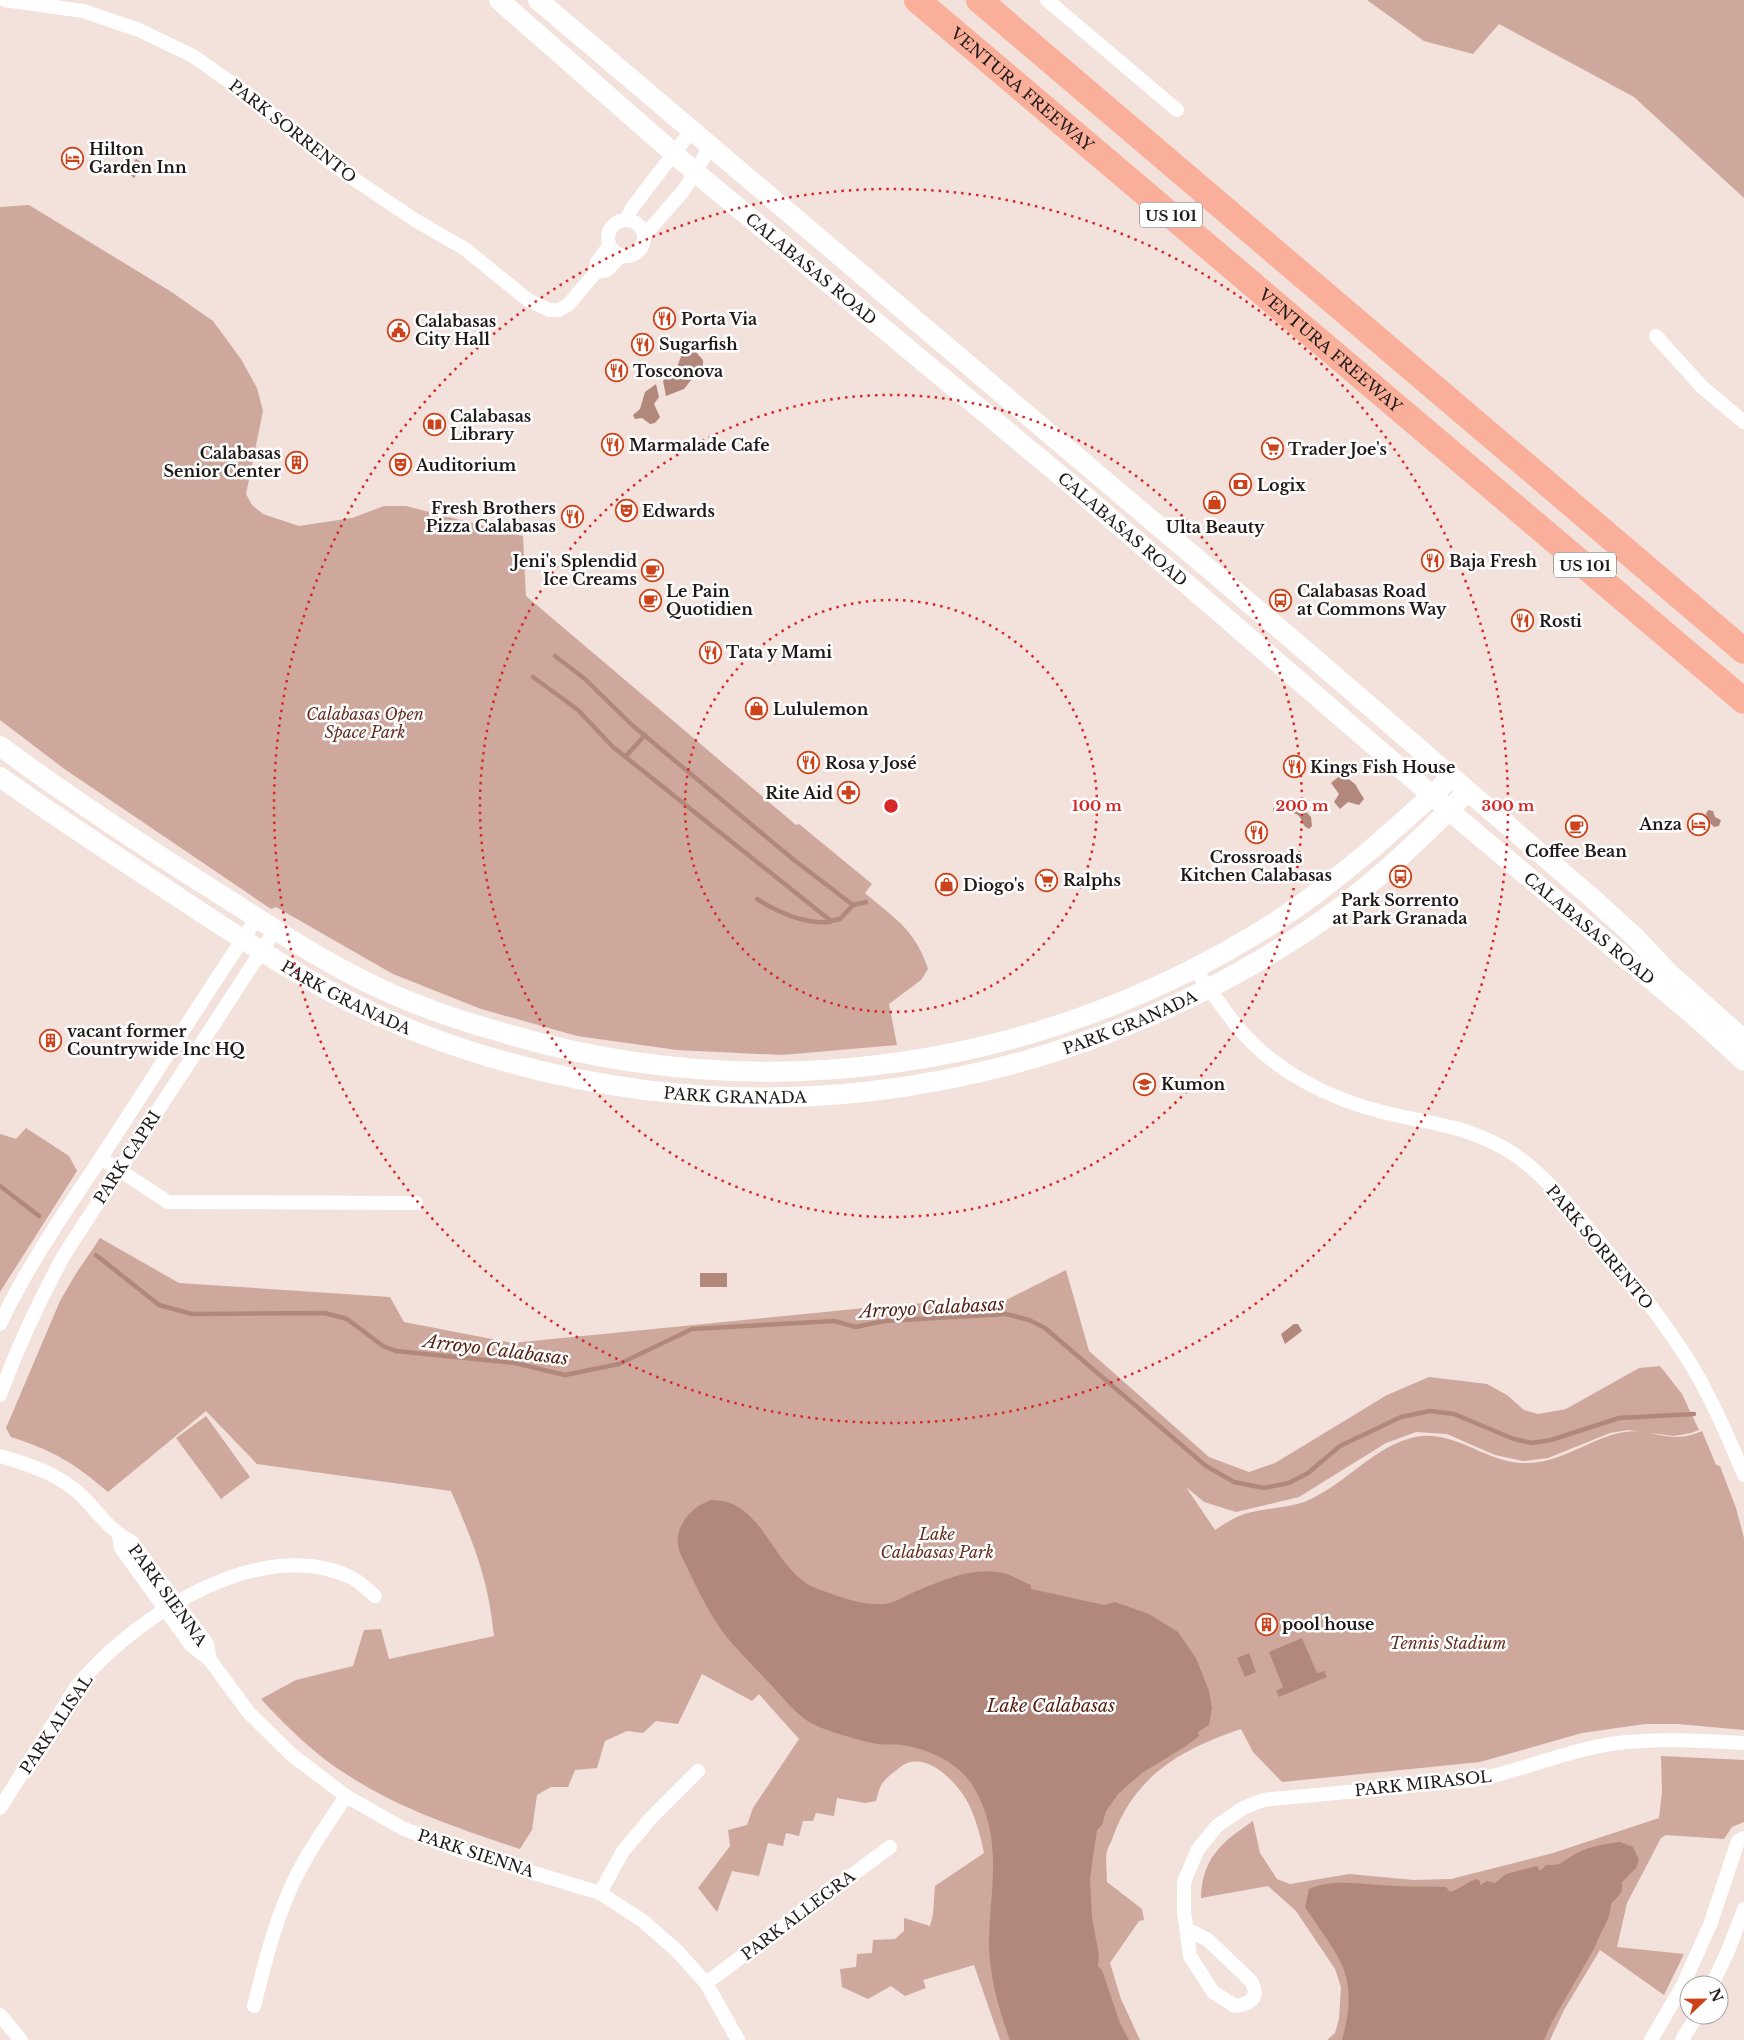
<svg xmlns="http://www.w3.org/2000/svg" width="1744" height="2040" viewBox="0 0 1744 2040" font-family="'Libre Baskerville',serif">
  <style>
    .green { fill: #cea89d }
    .water { fill: #b3887c }
    .lines { fill: none; stroke-linecap: round; stroke-linejoin: round }
    .stream { stroke: #b3887c; stroke-width: 4.5 }
    .street { stroke: #fff; stroke-width: 14 }
    .secondary { stroke: #fff; stroke-width: 20 }
    .highway { stroke: #faaf9a; stroke-width: 26 }
    .ring { fill: none; stroke: #d62828; stroke-width: 2.5; stroke-dasharray: 2.5 5 }
    .labels { text-anchor: middle; dominant-baseline: central; stroke-width: 5; stroke-linejoin: round; paint-order: stroke }
    .shield { fill: #fff; stroke: #635e5d; stroke-width: 1 }
    .shield-label { font-size: 15px; font-weight: bold; fill: #201917 }
    .street-label { font-size: 16px; fill: #201917; stroke: #fff }
    .poi-label { font-size: 16px; font-weight: bold; fill: #201917; stroke: #fff; text-anchor: start }
    .park-label { font-size: 16px; font-style: italic; fill: #652d1e; stroke: #fff }
    .water-label { font-size: 18px; font-style: italic; fill: #561f10; stroke: #fff }
    .centre { fill: #d62828; stroke: #fff; stroke-width: 2.5 }
    .ring-label { font-size: 15px; text-anchor: middle; font-weight: bold; fill: #d62828; stroke: #fff; stroke-width: 5; stroke-linejoin: round; paint-order: stroke }
  </style>
  <rect width="100%" height="100%" fill="#f3e1db"/>
  <!-- green -->
  <path class="green" d="M1367,0H1744V198L1634,97L1499,24L1473,54L1424,41Z
    M29,205L170,291L213,321L241,359L257,388L263,411L246,494L252,505L263,514L299,526L352,518L384,506H406L523,536L526,596L796,825L799,824L872,884L865,893C895,919 915,929 928,969L921,980L889,1004L897,1045L782,1055L677,1050L577,1036L481,1009L393,974L276,907L271,909L63,768L0,720V207Z
    M26,1128L69,1156L77,1171L0,1292V1134L16,1139Z
    M100,1238L179,1283L390,1297L404,1322L512,1343L905,1304L1006,1300L1066,1270L1089,1351L1209,1457L1249,1472L1275,1463L1387,1395L1429,1377L1487,1384L1507,1395L1524,1410L1538,1414L1566,1409L1639,1368L1660,1366L1682,1394L1699,1430L1691,1433L1674,1436L1628,1430L1610,1433L1548,1458L1523,1461L1495,1455L1447,1434L1416,1432L1386,1443L1299,1497L1236,1512L1204,1502L1186,1487L1215,1530C1227,1522 1238,1515 1252,1512C1272,1507 1292,1508 1311,1499C1347,1482 1375,1446 1415,1437C1454,1429 1486,1463 1524,1463C1561,1464 1590,1438 1624,1432C1654,1427 1669,1446 1702,1431L1716,1465L1720,1466L1736,1508L1744,1538V1730L1678,1724H1645L1582,1733L1480,1762L1282,1782L1253,1752L1241,1729C1182,1749 1135,1775 1113,1837C1112,1842 1108,1846 1107,1851C1105,1860 1107,1872 1107,1882L1142,1909L1144,1920L1139,1921L1110,1963L1121,1999L1140,2040H1000L974,1965L923,1980L926,1988L905,1996L891,1986L868,1999L842,1987L840,1969L856,1967L857,1954L872,1953L873,1940L895,1939L904,1931V1918L930,1926L933,1914L935,1886L984,1853C981,1838 977,1823 971,1809C961,1785 925,1746 899,1768C883,1781 881,1781 876,1801L865,1803L837,1798L834,1816L816,1813L813,1821H803L799,1836L786,1833L783,1846L768,1843L759,1876L732,1871L717,1912L698,1888L730,1846L728,1830L747,1825L753,1808L799,1739L759,1694L752,1701L702,1674L678,1724L656,1721L643,1733L627,1731L605,1741L597,1768L575,1770L568,1787H551L537,1795L532,1830L520,1849C460,1829 399,1809 346,1774C314,1754 286,1726 261,1699L296,1680L353,1666L364,1630L381,1629L389,1659L494,1636C488,1578 474,1544 451,1491L257,1464L206,1411L108,1492C74,1463 54,1451 11,1437L6,1428L60,1301L75,1275Z
    M206,1416L250,1477L221,1499L176,1438Z
    M1661,1756L1744,1760V1822L1732,1827L1724,1839L1666,1835L1661,1838L1627,1903L1617,1947L1684,1954L1664,1995L1600,1950L1564,2010L1550,2040H1327L1335,2033L1339,2019L1341,1987L1335,1969L1296,1911L1268,1886L1201,1898C1202,1858 1222,1842 1253,1821L1260,1853L1277,1879L1290,1884L1349,1874L1414,1880L1451,1879L1553,1853L1659,1818L1662,1792Z"/>
  <!-- water -->
  <path class="water" d="M136,159L144,164L134,178L127,172Z
    M688,344L695,345V351L703,360V365L684,389L666,396L663,381L677,367L685,346Z
    M656,384L659,397L654,404L660,417L655,423L650,424L642,418L635,419L633,415L640,409L645,392Z
    M1342,774L1355,784L1364,799L1359,805L1348,802L1340,809L1334,802L1339,794L1331,783Z
    M1295,803L1299,804L1311,817L1312,826L1309,829C1302,826 1303,821 1299,816C1293,810 1280,812 1273,812V808H1283Z
    M1708,810L1713,811L1715,817L1721,820L1719,826L1714,827L1708,821L1706,814Z
    M700,1273H727V1287H700Z
    M1294,1324H1298L1302,1331L1285,1344L1281,1334Z
    M711,1500C765,1499 772,1572 818,1589C838,1596 861,1606 884,1604C894,1603 903,1597 912,1593C941,1581 975,1565 1007,1574C1015,1577 1023,1582 1031,1585V1589L1104,1605L1115,1602L1149,1614L1178,1632L1196,1658L1209,1691L1212,1708L1209,1725L1198,1732L1199,1736L1186,1746L1142,1773L1119,1793L1106,1811L1102,1825L1097,1830L1090,1878L1092,1918L1099,1955L1098,1966L1102,1970L1120,2023L1129,2040H1010C998,2008 988,1972 989,1937C991,1883 1003,1836 973,1786C958,1762 930,1750 903,1745C895,1744 886,1745 877,1744C862,1741 829,1732 815,1725C799,1718 785,1700 773,1687C757,1670 740,1653 725,1635C707,1611 694,1582 681,1555C670,1532 688,1508 711,1500Z
    M1302,1638L1317,1673L1324,1671L1327,1677L1279,1697L1276,1691L1283,1687L1269,1652Z
    M1249,1653L1256,1672L1245,1677L1237,1658Z
    M1620,1842L1633,1847L1639,1860L1636,1868L1622,1882C1624,1893 1618,1896 1611,1904C1611,1919 1600,1932 1595,1947L1552,2022L1544,2040H1342C1360,1974 1340,1960 1305,1907L1309,1889C1333,1879 1354,1884 1379,1885C1401,1887 1424,1886 1446,1887L1450,1892C1460,1889 1466,1883 1476,1879L1480,1881V1885L1487,1881L1495,1883L1506,1874L1537,1866L1540,1871L1546,1865C1565,1866 1562,1860 1577,1853C1591,1846 1605,1844 1620,1842Z"/>
  <g class="lines">
    <!-- stream -->
    <path class="stream" d="M555,656L585,679L632,725L794,860L853,905L866,902
      M533,677L578,710L613,747L831,921L840,919L853,905
      M625,757L645,735
      M757,899C779,913 803,924 830,922
      M0,1186L39,1216
      M96,1255L159,1305L192,1314L325,1313L347,1319L383,1346L396,1351L515,1363L565,1375L619,1364L692,1329L834,1321L856,1327L884,1321L1006,1314L1029,1320L1045,1328L1206,1466L1234,1482L1264,1488L1289,1483L1308,1473L1340,1446L1401,1417L1430,1411L1454,1414L1514,1439L1532,1443L1551,1440L1619,1418L1694,1414"/>
    <!-- street -->
    <path class="street" d="M5,0L83,11L139,30L193,56L247,94L336,167L415,220L465,249L528,300L549,310H559L568,305L596,272L607,270L621,256
      M1047,0L1177,110
      M608 238a18 18 0 1 1 36 0a18 18 0 1 1-36 0Z
      M626,220L632,208L691,131
      M644,236L684,190L710,147
      M596,272L597,262L609,246
      M1656,336L1702,387L1744,422
      M1194,968C1208,987 1221,1006 1236,1025C1273,1071 1329,1099 1386,1113C1429,1123 1461,1125 1502,1147C1535,1164 1569,1205 1592,1233C1625,1272 1657,1312 1685,1355C1709,1392 1727,1434 1744,1475
      M101,1158L168,1202L416,1203
      M0,1324C28,1264 66,1211 102,1156C154,1077 204,996 257,918
      M0,1395C18,1346 39,1301 64,1255L275,930
      M0,1456C30,1465 59,1474 82,1496C98,1512 111,1532 132,1542L207,1644L210,1660
      M119,1536L121,1548L191,1645L210,1660L249,1713L292,1755L346,1796L402,1828L455,1849L600,1893L643,1921L677,1951L706,1983L738,2040
      M0,1808C19,1778 38,1748 57,1718C65,1706 72,1691 82,1680C140,1614 261,1534 352,1578C360,1582 368,1590 375,1596
      M600,1893L623,1851L651,1818L698,1771
      M1187,1929L1208,1940L1251,1981C1260,1998 1251,2004 1235,2006L1213,1992L1190,1956L1184,1912V1882L1198,1849L1217,1826L1243,1808L1263,1800L1474,1780C1523,1771 1569,1749 1618,1743C1660,1738 1702,1741 1744,1743
      M706,1983L890,1847
      M1712,1985L1728,1951L1744,1909
      M254,2006C264,1967 273,1928 289,1892C303,1858 326,1827 346,1796
      M0,2015L21,2040
      M1651,2040L1683,1985L1710,1925L1738,1841L1744,1838
      M1682,2040L1697,2015"/>
    <!-- secondary -->
    <g class="secondary">
      <path id="s1" d="M499,0L695,172L1073,486L1465,824L1698,1019L1744,1061"/>
      <path d="M538,0L1301,647L1592,898L1636,938L1670,974L1744,1040"/>
      <path d="M0,746C74,801 151,851 229,900C279,932 328,965 383,990C420,1007 458,1020 497,1031C759,1111 1037,1071 1269,926C1335,884 1393,831 1451,778"/>
      <path id="s2" d="M0,777C60,820 122,860 184,901C261,952 339,1003 427,1036C715,1144 1025,1107 1285,945C1353,904 1412,848 1467,792"/>
    </g>
    <!-- highway -->
    <g class="highway">
      <path id="s3" d="M917,0L1744,701"/>
      <path d="M979,0L1744,651"/>
    </g>
  </g>
  <!-- distance rings -->
  <g class="ring">
    <circle cx="891" cy="806" r="206"/>
    <circle cx="891" cy="806" r="411"/>
    <circle cx="891" cy="806" r="617"/>
  </g>
  <!-- icons -->
  <defs>
    <symbol id="hotel-ring" viewBox="-11 -11 22 22"><circle r="9.5" fill="#fff" stroke="#cc431b" stroke-width="1.5"/><path d="M-6-4.5h1.5V1H6V5H4.5V3h-9V5H-6ZM-4 0a1.8 1.8 0 1 1 3.6 0ZM.5 0V-2.5h3Q6-2.5 6 0Z" fill="#cc431b"/></symbol>
    <symbol id="restaurant-ring" viewBox="-11 -11 22 22"><circle r="9.5" fill="#fff" stroke="#cc431b" stroke-width="1.5"/><path d="M-5-6h1v4h1v-4h1v4h1v-4h1v5L-1.5 .5V6h-2V.5L-5-1ZM5-6V6H3V1.5H1.5Q1.5-4 5-6Z" fill="#cc431b"/></symbol>
    <symbol id="civic-ring" viewBox="-11 -11 22 22"><circle r="9.5" fill="#fff" stroke="#cc431b" stroke-width="1.5"/><path d="M-.6-6.5H3V-4.5H.6V-3L4-1V1h2V6H-6V1h2V-1L-.6-3ZM-1.2 2.5V6h2.4V2.5Z" fill="#cc431b"/></symbol>
    <symbol id="library-ring" viewBox="-11 -11 22 22"><circle r="9.5" fill="#fff" stroke="#cc431b" stroke-width="1.5"/><path d="M-6-4Q-3-5.5-.7-3.5V5Q-3 3-6 4ZM6-4Q3-5.5 .7-3.5V5Q3 3 6 4Z" fill="#cc431b"/></symbol>
    <symbol id="supermarket-ring" viewBox="-11 -11 22 22"><circle r="9.5" fill="#fff" stroke="#cc431b" stroke-width="1.5"/><path d="M-6-5.5h2.5l.6 2H6L4.5 2H-2.5L-4.4-4H-6ZM-1.5 3.2a1.3 1.3 0 1 0 .1 0ZM3 3.2a1.3 1.3 0 1 0 .1 0Z" fill="#cc431b"/></symbol>
    <symbol id="building-ring" viewBox="-11 -11 22 22"><circle r="9.5" fill="#fff" stroke="#cc431b" stroke-width="1.5"/><path d="M-4-6H4V6H1V3H-1V6H-4ZM-2.5-4.3h1.7v1.8h-1.7ZM.8-4.3h1.7v1.8H.8ZM-2.5-1h1.7V.8h-1.7ZM.8-1h1.7V.8H.8Z" fill="#cc431b"/></symbol>
    <symbol id="theatre-ring" viewBox="-11 -11 22 22"><circle r="9.5" fill="#fff" stroke="#cc431b" stroke-width="1.5"/><path d="M-5-5.5Q0-4 5-5.5V0Q5 5 0 6Q-5 5-5 0ZM-3.3-2.5H-1v1.5H-3.3ZM1-2.5H3.3v1.5H1ZM-2.8 1Q0 5.5 2.8 1Z" fill="#cc431b"/></symbol>
    <symbol id="bank-ring" viewBox="-11 -11 22 22"><circle r="9.5" fill="#fff" stroke="#cc431b" stroke-width="1.5"/><path d="M-6-4H6V4H-6ZM0-2.3a2.3 2.3 0 1 0 0 4.6a2.3 2.3 0 1 0 0-4.6Z" fill="#cc431b"/></symbol>
    <symbol id="shop-ring" viewBox="-11 -11 22 22"><circle r="9.5" fill="#fff" stroke="#cc431b" stroke-width="1.5"/><path d="M-5-2.5h2.3a2.7 3.5 0 0 1 5.4 0H5L5.5 6h-11ZM-1.5-2.5h3a1.5 2.3 0 0 0-3 0Z" fill="#cc431b"/></symbol>
    <symbol id="cafe-ring" viewBox="-11 -11 22 22"><circle r="9.5" fill="#fff" stroke="#cc431b" stroke-width="1.5"/><path d="M-5.5-4.5H6V0H3Q3 3.5 0 3.5H-2.5Q-5.5 3.5-5.5 0ZM3-3.2v2h1.7v-2ZM-6 4.5H4V6H-6Z" fill="#cc431b"/></symbol>
    <symbol id="bus-ring" viewBox="-11 -11 22 22"><circle r="9.5" fill="#fff" stroke="#cc431b" stroke-width="1.5"/><path d="M-5-6H5V4H4V6H2V4H-2V6H-4V4H-5ZM-3.5-4V0h7V-4ZM-3.5 1.2v1.5H-2V1.2ZM2 1.2v1.5H3.5V1.2Z" fill="#cc431b"/></symbol>
    <symbol id="pharmacy-ring" viewBox="-11 -11 22 22"><circle r="9.5" fill="#fff" stroke="#cc431b" stroke-width="1.5"/><path d="M-2-6h4v4h4v4h-4v4h-4v-4h-4v-4h4Z" fill="#cc431b"/></symbol>
    <symbol id="school-ring" viewBox="-11 -11 22 22"><circle r="9.5" fill="#fff" stroke="#cc431b" stroke-width="1.5"/><path d="M0-5L7-2L0 1L-7-2ZM-4 1L0 2.5L4 1V4Q0 6-4 4Z" fill="#cc431b"/></symbol>
  </defs>
  <g fill-rule="evenodd">
    <use href="#hotel-ring" x="60" y="146" width="25" height="25"/>
    <use href="#restaurant-ring" x="652" y="306" width="25" height="25"/>
    <use href="#civic-ring" x="386" y="318" width="25" height="25"/>
    <use href="#restaurant-ring" x="630" y="332" width="25" height="25"/>
    <use href="#restaurant-ring" x="604" y="358" width="25" height="25"/>
    <use href="#library-ring" x="422" y="412" width="25" height="25"/>
    <use href="#restaurant-ring" x="600" y="432" width="25" height="25"/>
    <use href="#supermarket-ring" x="1260" y="436" width="25" height="25"/>
    <use href="#building-ring" x="284" y="450" width="25" height="25"/>
    <use href="#theatre-ring" x="388" y="452" width="25" height="25"/>
    <use href="#bank-ring" x="1228" y="472" width="25" height="25"/>
    <use href="#shop-ring" x="1202" y="490" width="25" height="25"/>
    <use href="#theatre-ring" x="614" y="498" width="25" height="25"/>
    <use href="#restaurant-ring" x="560" y="504" width="25" height="25"/>
    <use href="#restaurant-ring" x="1420" y="548" width="25" height="25"/>
    <use href="#cafe-ring" x="640" y="558" width="25" height="25"/>
    <use href="#cafe-ring" x="638" y="588" width="25" height="25"/>
    <use href="#bus-ring" x="1268" y="588" width="25" height="25"/>
    <use href="#restaurant-ring" x="1510" y="608" width="25" height="25"/>
    <use href="#restaurant-ring" x="698" y="640" width="25" height="25"/>
    <use href="#shop-ring" x="744" y="696" width="25" height="25"/>
    <use href="#restaurant-ring" x="796" y="750" width="25" height="25"/>
    <use href="#restaurant-ring" x="1282" y="754" width="25" height="25"/>
    <use href="#pharmacy-ring" x="836" y="780" width="25" height="25"/>
    <use href="#hotel-ring" x="1686" y="812" width="25" height="25"/>
    <use href="#cafe-ring" x="1564" y="814" width="25" height="25"/>
    <use href="#restaurant-ring" x="1244" y="820" width="25" height="25"/>
    <use href="#bus-ring" x="1388" y="864" width="25" height="25"/>
    <use href="#supermarket-ring" x="1034" y="868" width="25" height="25"/>
    <use href="#shop-ring" x="934" y="872" width="25" height="25"/>
    <use href="#building-ring" x="38" y="1028" width="25" height="25"/>
    <use href="#school-ring" x="1132" y="1072" width="25" height="25"/>
    <use href="#building-ring" x="1254" y="1612" width="25" height="25"/>
  </g>
  <g class="labels">
    <!-- shield labels -->
    <g class="shield">
      <rect x="1140" y="202.5" width="62" height="25" rx="4"/>
      <rect x="1554" y="552.5" width="62" height="25" rx="4"/>
    </g>
    <g class="shield-label">
      <text x="1171" y="215">US 101</text>
      <text x="1585" y="565">US 101</text>
    </g>
    <!-- street labels -->
    <g class="street-label">
      <text stroke="none"><textPath href="#s3" startOffset="138">VENTURA FREEWAY</textPath></text>
      <text transform="translate(293 131) rotate(38)">PARK SORRENTO</text>
      <text stroke="none"><textPath href="#s1" startOffset="412">CALABASAS ROAD</textPath></text>
      <text stroke="none"><textPath href="#s3" startOffset="542">VENTURA FREEWAY</textPath></text>
      <text stroke="none"><textPath href="#s1" startOffset="818">CALABASAS ROAD</textPath></text>
      <text stroke="none"><textPath href="#s1" startOffset="1432">CALABASAS ROAD</textPath></text>
      <text stroke="none"><textPath href="#s2" startOffset="411">PARK GRANADA</textPath></text>
      <text stroke="none"><textPath href="#s2" startOffset="1221">PARK GRANADA</textPath></text>
      <text stroke="none"><textPath href="#s2" startOffset="816">PARK GRANADA</textPath></text>
      <text transform="translate(127 1157) rotate(-57)">PARK CAPRI</text>
      <text transform="translate(1600 1247) rotate(50)">PARK SORRENTO</text>
      <text transform="translate(168 1595) rotate(54)">PARK SIENNA</text>
      <text transform="translate(56 1724) rotate(-56)">PARK ALISAL</text>
      <text transform="translate(1423 1783) rotate(-6)">PARK MIRASOL</text>
      <text transform="translate(476 1853) rotate(18)">PARK SIENNA</text>
      <text transform="translate(798 1915) rotate(-37)">PARK ALLEGRA</text>
    </g>
    <!-- poi labels -->
    <g class="poi-label">
      <text x="89" y="149">Hilton<tspan x="89" dy="18">Garden Inn</tspan></text>
      <text x="681" y="319">Porta Via</text>
      <text x="415" y="321">Calabasas<tspan x="415" dy="18">City Hall</tspan></text>
      <text x="659" y="344">Sugarfish</text>
      <text x="633" y="371">Tosconova</text>
      <text x="450" y="416">Calabasas<tspan x="450" dy="18">Library</tspan></text>
      <text x="629" y="445">Marmalade Cafe</text>
      <text x="1288" y="449">Trader Joe's</text>
      <text x="281" y="453" text-anchor="end">Calabasas<tspan x="281" dy="18">Senior Center</tspan></text>
      <text x="416" y="465">Auditorium</text>
      <text x="1257" y="485">Logix</text>
      <text x="556" y="508" text-anchor="end">Fresh Brothers<tspan x="556" dy="18">Pizza Calabasas</tspan></text>
      <text x="642" y="511">Edwards</text>
      <text x="1215" y="527" text-anchor="middle">Ulta Beauty</text>
      <text x="637" y="561" text-anchor="end">Jeni's Splendid<tspan x="637" dy="18">Ice Creams</tspan></text>
      <text x="1449" y="561">Baja Fresh</text>
      <text x="666" y="591">Le Pain<tspan x="666" dy="18">Quotidien</tspan></text>
      <text x="1297" y="591">Calabasas Road<tspan x="1297" dy="18">at Commons Way</tspan></text>
      <text x="1539" y="621">Rosti</text>
      <text x="726" y="652">Tata y Mami</text>
      <text x="773" y="709">Lululemon</text>
      <text x="825" y="763">Rosa y José</text>
      <text x="1310" y="767">Kings Fish House</text>
      <text x="833" y="793" text-anchor="end">Rite Aid</text>
      <text x="1682" y="824" text-anchor="end">Anza</text>
      <text x="1576" y="851" text-anchor="middle">Coffee Bean</text>
      <text x="1256" y="857" text-anchor="middle">Crossroads<tspan x="1256" dy="18">Kitchen Calabasas</tspan></text>
      <text x="1063" y="880">Ralphs</text>
      <text x="963" y="885">Diogo's</text>
      <text x="1400" y="900" text-anchor="middle">Park Sorrento<tspan x="1400" dy="18">at Park Granada</tspan></text>
      <text x="67" y="1031">vacant former<tspan x="67" dy="18">Countrywide Inc HQ</tspan></text>
      <text x="1161" y="1084">Kumon</text>
      <text x="1282" y="1624">pool house</text>
    </g>
    <!-- park labels -->
    <g class="park-label">
      <text x="365" y="714">Calabasas Open<tspan x="365" dy="18">Space Park</tspan></text>
      <text x="937" y="1534">Lake<tspan x="937" dy="18">Calabasas Park</tspan></text>
      <text x="1448" y="1643">Tennis Stadium</text>
    </g>
    <!-- water labels -->
    <g class="water-label">
      <text transform="translate(932 1308) rotate(-3)">Arroyo Calabasas</text>
      <text transform="translate(496 1350) rotate(7)">Arroyo Calabasas</text>
      <text x="1051" y="1706">Lake Calabasas</text>
    </g>
  </g>
  <circle cx="891" cy="806" r="8" class="centre"/>
  <g class="ring-label">
    <text x="1097" y="811">100 m</text>
    <text x="1302" y="811">200 m</text>
    <text x="1508" y="811">300 m</text>
  </g>
  <!-- north arrow -->
  <g transform="translate(1704 2000) rotate(68)"><circle r="24" fill="#ffffff" stroke="#a6a3a2"/>
  <path d="M0-4L9 19L0 12L-9 19Z" fill="#cc431b"/>
  <text y="-8" font-size="14" font-weight="bold" text-anchor="middle" fill="#201917">N</text>
  </g>
</svg>
